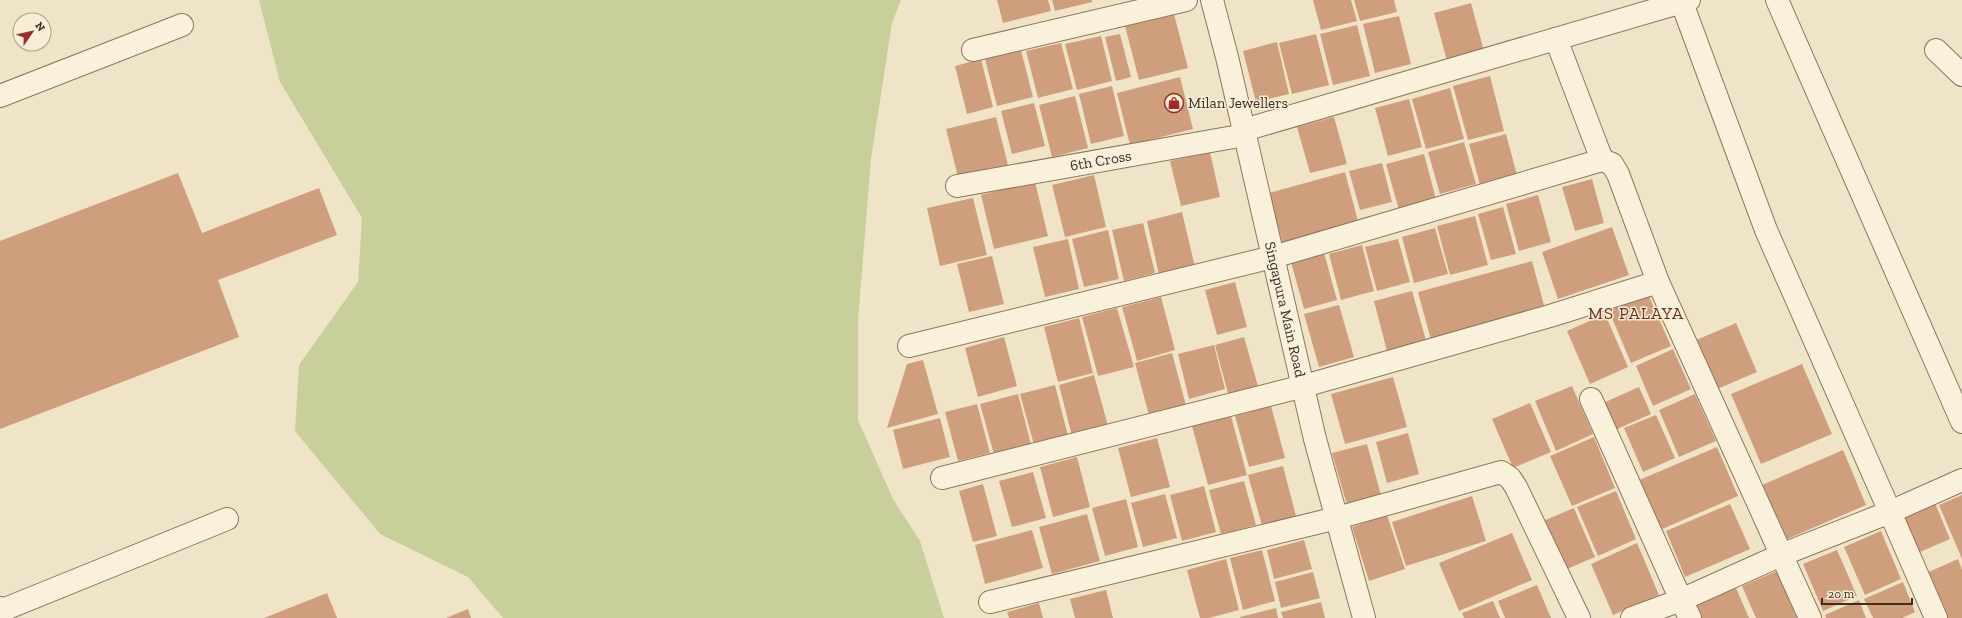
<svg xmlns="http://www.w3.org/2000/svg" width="1962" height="618" viewBox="0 0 1962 618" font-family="'Zilla Slab',serif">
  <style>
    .green { fill: #c9cf9b }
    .building { fill: #cf9f7d }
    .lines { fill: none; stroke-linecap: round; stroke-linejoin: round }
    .minor-casing { stroke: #8d765c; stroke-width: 24 }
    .minor { stroke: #faf1dc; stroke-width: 22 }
    .labels { text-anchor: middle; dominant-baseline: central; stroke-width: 3; stroke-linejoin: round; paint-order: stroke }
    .poi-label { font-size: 15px; fill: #3d2e20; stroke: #f7eed8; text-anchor: start }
    .street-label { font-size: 15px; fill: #3d2e20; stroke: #f7eed8 }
    .quarter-label { font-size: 17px; letter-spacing: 1px; fill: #6b2e1e; stroke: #f7eed8 }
  </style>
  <rect width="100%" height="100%" fill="#f0e4c8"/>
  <!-- green -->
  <path class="green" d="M259,0H901L892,23L871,159L858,321V420L893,499L920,541L944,618H503L468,577L380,534L295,431L299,365L358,282L362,218L280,82Z"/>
  <!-- building -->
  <path class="building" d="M997,0H1048L1051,11L1003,23Z
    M1052,0H1092V2L1055,11Z
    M1313,0H1351L1357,21L1321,30Z
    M1354,0H1394L1397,12L1360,21Z
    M1471,3L1484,51L1447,61L1434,13Z
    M1174,14L1188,68L1139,80L1125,26Z
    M1399,16L1411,64L1375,73L1363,24Z
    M1357,25L1370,76L1333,85L1320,34Z
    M1120,34L1131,77L1116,81L1105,37Z
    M1316,34L1329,85L1292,94L1279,43Z
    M1101,36L1112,81L1077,90L1065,44Z
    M1277,42L1289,94L1256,102L1243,51Z
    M1061,43L1073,89L1038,98L1026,51Z
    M1021,50L1033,97L997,106L985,59Z
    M981,59L993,107L967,114L955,66Z
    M1490,76L1504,131L1468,140L1453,86Z
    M1180,77L1193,129L1130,145L1117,93Z
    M1112,86L1124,136L1091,144L1079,94Z
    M1450,88L1464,139L1426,149L1412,99Z
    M1075,96L1088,148L1052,157L1039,105Z
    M1409,99L1422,147L1388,156L1375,108Z
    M1034,103L1045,146L1012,154L1001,111Z
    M996,117L1008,165L958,177L946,129Z
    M1334,117L1347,164L1310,173L1297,127Z
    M1506,134L1517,175L1480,185L1469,144Z
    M1464,142L1476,184L1440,194L1428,152Z
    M1210,152L1220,197L1181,206L1170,161Z
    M1424,154L1436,199L1399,210L1386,164Z
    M1382,163L1392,202L1360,210L1349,171Z
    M1345,172L1359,225L1283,245L1269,193Z
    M178,173L202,233L319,188L337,235L218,280L239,337L0,429V241Z
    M1094,175L1106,227L1065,237L1052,185Z
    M1592,179L1604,223L1575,231L1562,187Z
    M1035,182L1048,236L994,249L981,195Z
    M1538,195L1551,242L1519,251L1506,204Z
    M973,198L987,255L940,266L927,208Z
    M1503,207L1516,254L1491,260L1478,214Z
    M1182,212L1195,267L1159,275L1147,221Z
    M1475,216L1488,265L1450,275L1437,226Z
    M1143,223L1155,273L1124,281L1112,230Z
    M1612,227L1629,275L1558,299L1542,252Z
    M1435,228L1448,274L1414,283L1402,237Z
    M1108,230L1119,279L1084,287L1072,239Z
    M1068,239L1079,289L1045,297L1033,247Z
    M1398,239L1410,282L1377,291L1365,247Z
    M1362,245L1374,291L1341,300L1329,254Z
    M1324,253L1337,300L1304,309L1291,262Z
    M992,256L1004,304L969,312L957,264Z
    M1532,261L1545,309L1431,340L1418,292Z
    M1235,282L1247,327L1217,335L1205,290Z
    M1412,291L1427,344L1388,355L1374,301Z
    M1648,294L1671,346L1631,363L1609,311Z
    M1161,297L1175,350L1137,361L1122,307Z
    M1339,305L1354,357L1319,367L1304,314Z
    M1117,308L1134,367L1098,376L1082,317Z
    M1605,314L1628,367L1590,384L1567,331Z
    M1079,318L1093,373L1058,382L1044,327Z
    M1736,323L1757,372L1715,390L1694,341Z
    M1004,337L1017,386L978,397L965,348Z
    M1244,337L1259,390L1229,397L1215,345Z
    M1214,345L1225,389L1189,399L1178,354Z
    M1673,349L1691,389L1653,406L1636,366Z
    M1172,353L1187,409L1150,419L1135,363Z
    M923,360L938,414L887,428L907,364Z
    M1802,364L1832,434L1761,464L1731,394Z
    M1094,375L1108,426L1072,436L1059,385Z
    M1393,377L1407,427L1345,444L1331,394Z
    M1055,385L1068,436L1034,445L1020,394Z
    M1572,386L1593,434L1556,451L1535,401Z
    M1639,387L1651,414L1615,430L1603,403Z
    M1018,394L1032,448L995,458L980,404Z
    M1695,394L1716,441L1679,457L1659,410Z
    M1530,403L1551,452L1513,468L1492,419Z
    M977,404L990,453L958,461L945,412Z
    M1271,406L1285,458L1249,467L1235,416Z
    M1656,415L1675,458L1643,472L1624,428Z
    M1231,416L1247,475L1208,485L1192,426Z
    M940,418L950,457L903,469L893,430Z
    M1408,433L1419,474L1387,483L1376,442Z
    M1594,437L1615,488L1572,506L1550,456Z
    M1157,438L1170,487L1131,497L1118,448Z
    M1367,444L1381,495L1347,505L1332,453Z
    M1717,447L1738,496L1660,530L1639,480Z
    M1843,450L1866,505L1785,540L1762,485Z
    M1077,457L1090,507L1053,517L1040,467Z
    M1283,466L1297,520L1263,529L1248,475Z
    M1033,472L1046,518L1012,527L999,481Z
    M1244,481L1256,525L1221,534L1209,490Z
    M983,484L997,536L973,542L959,491Z
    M1204,486L1216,532L1182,541L1170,495Z
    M1616,491L1636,539L1598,556L1577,507Z
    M1165,494L1177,538L1143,547L1131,503Z
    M1962,495V559L1939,505Z
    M1472,496L1486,541L1406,566L1392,522Z
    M1126,499L1138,547L1105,556L1092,508Z
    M1935,503L1950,539L1913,555L1898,519Z
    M1730,504L1750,549L1685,577L1666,531Z
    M1574,508L1595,557L1560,572L1538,523Z
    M1087,514L1100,561L1052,574L1039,527Z
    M1387,515L1405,569L1369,581L1352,527Z
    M1032,530L1043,568L985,584L975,545Z
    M1881,531L1901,579L1865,595L1844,547Z
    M1512,533L1532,580L1459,611L1439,563Z
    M1304,540L1312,569L1274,579L1267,550Z
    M1637,543L1659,595L1613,615L1591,564Z
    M1262,550L1275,601L1243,610L1230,558Z
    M1837,550L1857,596L1823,611L1803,564Z
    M1226,559L1239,610L1209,618H1200L1187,570Z
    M1958,559L1962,570V618H1940L1922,575Z
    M1777,571L1797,618H1756L1742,586Z
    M1313,572L1320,598L1281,608L1275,582Z
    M1903,582L1915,612L1902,618H1873L1864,599Z
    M1537,585L1551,618H1505L1498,601Z
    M1736,588L1749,618H1698L1693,607Z
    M1106,590L1113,618H1075L1070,599Z
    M327,593L337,618H264Z
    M1859,600L1866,618H1826L1825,615Z
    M1493,601L1500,618H1464L1462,613Z
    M1321,602L1325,618H1283L1281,612Z
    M1039,603L1043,618H1009L1007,612Z
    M1276,608L1278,618H1240V617Z
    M468,609L471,618H446Z"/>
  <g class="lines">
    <defs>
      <g id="minor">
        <path id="s1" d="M1212,0L1227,57L1315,439L1364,618"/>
        <path d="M1777,0L1962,422"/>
        <path d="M1682,3L1766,230L1890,512L1962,480"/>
        <path d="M1556,39L1602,160"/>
        <path d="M973,50L1186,0"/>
        <path d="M1936,50L1962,75"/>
        <path d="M0,96L182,25"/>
        <path d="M1244,130L1689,0"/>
        <path id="s2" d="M957,186L1245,135"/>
        <path d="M909,346L1273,257L1602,160L1612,164L1618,174L1658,282"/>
        <path d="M1591,399L1681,600L1632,618"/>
        <path d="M942,478L1304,386L1550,316L1658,282L1810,618"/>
        <path d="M990,602L1337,518L1501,472L1510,478L1516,487L1579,618"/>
        <path d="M0,608L5,609L227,519"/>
        <path d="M1690,618L1681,600L1781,555L1890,512L1936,618"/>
      </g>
    </defs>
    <!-- minor casing -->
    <use href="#minor" class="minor-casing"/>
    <!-- minor -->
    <use href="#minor" class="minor"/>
  </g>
  <!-- icons -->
  <defs>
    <symbol id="shop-ring" viewBox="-11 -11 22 22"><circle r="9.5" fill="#f7eed8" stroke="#9e2a2b" stroke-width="1.5"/><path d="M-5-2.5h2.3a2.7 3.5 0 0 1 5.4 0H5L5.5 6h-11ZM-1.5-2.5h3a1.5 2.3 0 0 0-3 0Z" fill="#9e2a2b"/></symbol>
  </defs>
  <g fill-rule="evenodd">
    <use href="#shop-ring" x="1163" y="92" width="22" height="22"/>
  </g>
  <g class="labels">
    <!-- poi labels -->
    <g class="poi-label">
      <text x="1188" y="103">Milan Jewellers</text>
    </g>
    <!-- street labels -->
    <g class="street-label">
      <text stroke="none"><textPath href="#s2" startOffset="146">6th Cross</textPath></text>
      <text stroke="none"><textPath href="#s1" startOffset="318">Singapura Main Road</textPath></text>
    </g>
    <!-- quarter labels -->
    <g class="quarter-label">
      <text x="1636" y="313">MS PALAYA</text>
    </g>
  </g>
  <!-- north arrow -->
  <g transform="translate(32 32) rotate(56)"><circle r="19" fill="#f7eed8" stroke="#ada18e"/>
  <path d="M0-3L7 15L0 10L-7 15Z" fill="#9e2a2b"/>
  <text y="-6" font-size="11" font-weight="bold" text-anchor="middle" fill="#3d2e20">N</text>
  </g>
  <!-- scale -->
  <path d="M1822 598v6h90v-6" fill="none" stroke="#3d2e20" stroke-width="2"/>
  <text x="1828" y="598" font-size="12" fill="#3d2e20" stroke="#f7eed8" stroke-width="3" paint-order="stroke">20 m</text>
</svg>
